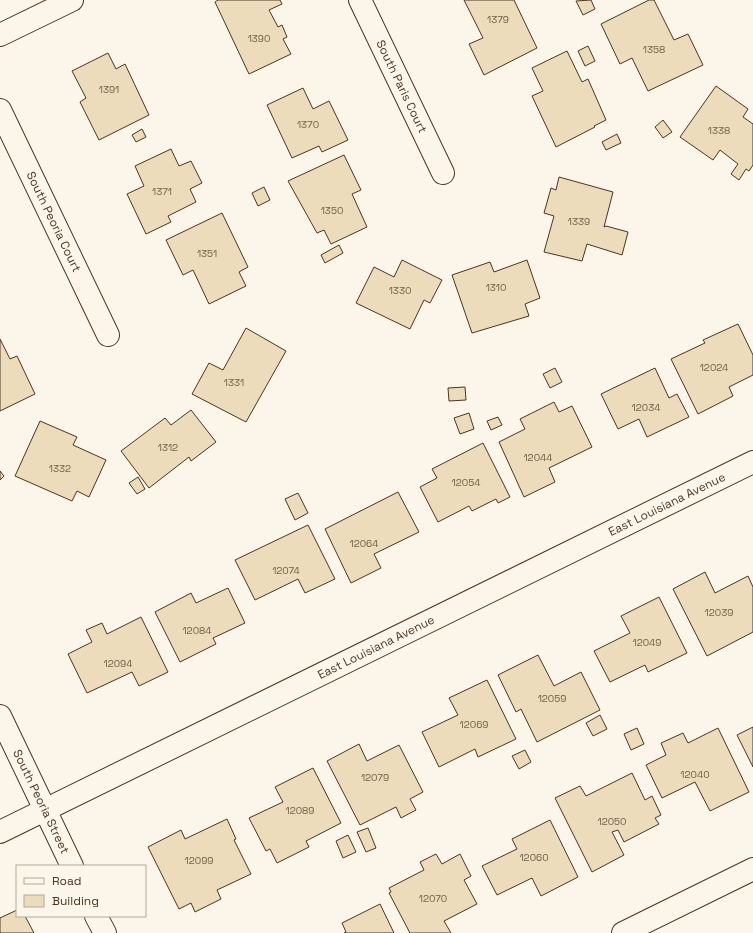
<svg xmlns="http://www.w3.org/2000/svg" width="753" height="933" viewBox="0 0 753 933" font-family="'Space Grotesk',sans-serif">
  <style>
    .building { fill: #ecdcbc; stroke: #4a3520 }
    .lines { fill: none; stroke-linecap: round; stroke-linejoin: round }
    .minor-casing { stroke: #4a3520; stroke-width: 24 }
    .major-casing { stroke: #4a3520; stroke-width: 24 }
    .minor { stroke: #fbf6e9; stroke-width: 22 }
    .major { stroke: #fbf6e9; stroke-width: 22 }
    .labels { text-anchor: middle; dominant-baseline: central; stroke-width: 3; stroke-linejoin: round; paint-order: stroke }
    .number-label { font-size: 10px; fill: #725f47 }
    .street-label { font-size: 12px; fill: #4a3520; stroke: #fbf6e9 }
  </style>
  <rect width="100%" height="100%" fill="#fbf6e9"/>
  <!-- building -->
  <path class="building" d="M218,0H280L282,4L269,10L278,27L282,25L287,37L283,39L291,54L249,74L215,2Z
    M464,0H514L537,48L484,75L469,44L483,38Z
    M591,0L595,9L583,15L576,1Z
    M649,0H654L674,40L688,34L703,65L648,91L632,58L620,64L601,24Z
    M588,46L595,61L585,66L578,51Z
    M567,51L582,82L588,79L606,120L594,126L595,127L556,147L532,96L543,91L532,68Z
    M108,53L116,69L125,64L149,115L99,140L80,102L86,98L72,71Z
    M716,86L748,109L743,117L753,124V165L749,171L746,169L739,180L731,174L738,164L720,150L713,160L680,137Z
    M303,88L313,109L329,101L348,140L322,152L319,146L292,158L267,105Z
    M663,120L672,132L663,138L655,127Z
    M142,129L146,137L136,142L132,135Z
    M617,134L621,143L606,150L602,142Z
    M171,149L179,166L191,161L202,183L190,189L196,202L168,216L171,222L146,234L127,194L144,186L135,166Z
    M344,155L361,190L352,194L367,227L331,244L324,230L317,233L288,181Z
    M559,177L613,192L604,227L606,226L628,232L622,255L587,244L582,261L544,252L554,216L544,213L551,188L556,190Z
    M264,187L270,200L258,206L252,193Z
    M222,213L248,267L239,272L246,286L209,304L193,270L183,275L166,240Z
    M339,245L343,253L325,263L321,255Z
    M402,260L442,280L430,303L424,300L410,329L356,303L374,267L394,277Z
    M527,260L540,298L525,304L529,316L472,333L452,275L490,262L494,272Z
    M738,324L753,355V375L729,387L733,396L698,414L671,359L705,343L703,340Z
    M246,328L286,351L246,422L192,394L209,363L223,370Z
    M0,339L10,359L17,356L35,394L0,411Z
    M555,368L562,382L550,388L543,374Z
    M655,368L669,398L677,394L689,417L647,437L639,419L618,429L601,394Z
    M465,387L466,400L449,401L448,388Z
    M554,402L559,412L572,406L592,447L549,468L555,482L524,497L499,442L525,429L520,419Z
    M191,410L216,442L191,461L189,457L149,488L121,451L165,418L171,425Z
    M469,413L474,429L460,434L454,418Z
    M498,417L502,425L491,430L487,421Z
    M40,421L77,437L73,445L106,460L89,497L77,491L72,501L15,476Z
    M483,443L510,497L498,503L496,499L472,511L469,506L438,522L420,487L437,478L432,469Z
    M0,471L4,476L0,480Z
    M138,477L145,489L137,494L129,483Z
    M398,492L419,532L374,554L381,568L351,583L325,529Z
    M298,493L308,513L295,520L285,499Z
    M308,525L335,579L305,593L298,579L255,600L235,560Z
    M705,572L715,593L748,576L753,587V632L707,656L673,589Z
    M228,588L245,623L213,638L216,644L180,662L155,612L191,593L196,603Z
    M659,597L687,653L648,672L645,665L610,682L594,651L630,633L621,616Z
    M141,617L168,672L139,686L132,672L87,693L68,654L92,642L86,630L102,623L107,634Z
    M538,655L554,686L581,672L600,710L537,742L521,709L516,712L498,675Z
    M487,680L516,739L478,757L475,749L439,767L422,732L458,715L449,698Z
    M600,715L607,729L593,736L586,723Z
    M753,727V767L737,735Z
    M637,728L644,744L631,750L624,734Z
    M718,728L749,792L710,811L695,782L662,798L646,765L666,755L661,743L683,733L688,743Z
    M359,744L367,761L399,745L423,792L410,799L416,810L401,818L396,807L360,825L327,761Z
    M525,750L531,762L519,769L512,756Z
    M313,768L341,823L306,841L309,847L277,863L270,849L266,851L249,818L283,802L275,787Z
    M632,773L645,800L652,796L661,815L655,818L659,824L624,842L618,830L612,832L624,855L592,872L555,798L580,786L586,796Z
    M227,819L236,839L234,840L251,874L217,890L221,899L195,912L191,903L179,909L148,847L181,830L185,839Z
    M550,820L578,877L541,896L532,878L497,895L482,866L517,849L512,839Z
    M368,828L376,848L366,852L357,832Z
    M348,835L356,852L343,858L336,841Z
    M436,854L442,864L460,854L471,876L464,880L477,904L444,921L451,933H410L389,893L391,892L389,888L424,870L420,862Z
    M380,904L394,933H344L346,932L342,923Z
    M17,910V916H25L34,933H0V918Z"/>
  <g class="lines">
    <defs>
      <g id="minor">
        <path id="s1" d="M360,0L443,173"/>
        <path d="M0,35L72,0"/>
        <path id="s2" d="M0,110L108,335"/>
        <path id="s3" d="M0,832L753,462"/>
        <path d="M623,933L753,869"/>
      </g>
      <g id="major">
        <path id="s4" d="M0,716L72,866"/>
        <path d="M96,916L105,933"/>
      </g>
    </defs>
    <!-- minor casing -->
    <use href="#minor" class="minor-casing"/>
    <!-- major casing -->
    <use href="#major" class="major-casing"/>
    <!-- minor -->
    <use href="#minor" class="minor"/>
    <!-- major -->
    <use href="#major" class="major"/>
  </g>
  <g class="labels">
    <!-- number labels -->
    <g class="number-label">
      <text x="498" y="19">1379</text>
      <text x="259" y="38">1390</text>
      <text x="654" y="49">1358</text>
      <text x="109" y="89">1391</text>
      <text x="308" y="124">1370</text>
      <text x="719" y="130">1338</text>
      <text x="162" y="191">1371</text>
      <text x="332" y="210">1350</text>
      <text x="579" y="221">1339</text>
      <text x="207" y="253">1351</text>
      <text x="496" y="287">1310</text>
      <text x="400" y="290">1330</text>
      <text x="714" y="367">12024</text>
      <text x="234" y="382">1331</text>
      <text x="646" y="407">12034</text>
      <text x="168" y="447">1312</text>
      <text x="538" y="457">12044</text>
      <text x="60" y="468">1332</text>
      <text x="466" y="482">12054</text>
      <text x="364" y="543">12064</text>
      <text x="286" y="570">12074</text>
      <text x="719" y="612">12039</text>
      <text x="197" y="630">12084</text>
      <text x="647" y="642">12049</text>
      <text x="118" y="663">12094</text>
      <text x="552" y="698">12059</text>
      <text x="474" y="724">12069</text>
      <text x="695" y="774">12040</text>
      <text x="375" y="777">12079</text>
      <text x="300" y="810">12089</text>
      <text x="612" y="821">12050</text>
      <text x="534" y="857">12060</text>
      <text x="199" y="860">12099</text>
      <text x="433" y="898">12070</text>
    </g>
    <!-- street labels -->
    <g class="street-label">
      <text stroke="none"><textPath href="#s1" startOffset="96">South Paris Court</textPath></text>
      <text stroke="none"><textPath href="#s2" startOffset="124">South Peoria Court</textPath></text>
      <text stroke="none"><textPath href="#s3" startOffset="743">East Louisiana Avenue</textPath></text>
      <text stroke="none"><textPath href="#s3" startOffset="419">East Louisiana Avenue</textPath></text>
      <text stroke="none"><textPath href="#s4" startOffset="95">South Peoria Street</textPath></text>
    </g>
  </g>
  <!-- legend -->
  <rect x="16" y="865" width="130" height="52" fill="#fbf6e9" stroke="#b4a999"/>
  <rect x="24" y="878" width="20" height="6" fill="#fbf6e9" stroke="#b4a999"/>
  <text x="52" y="885" font-size="12" fill="#4a3520">Road</text>
  <rect x="24" y="895" width="20" height="12" fill="#ecdcbc" stroke="#b4a999"/>
  <text x="52" y="905" font-size="12" fill="#4a3520">Building</text>
</svg>
